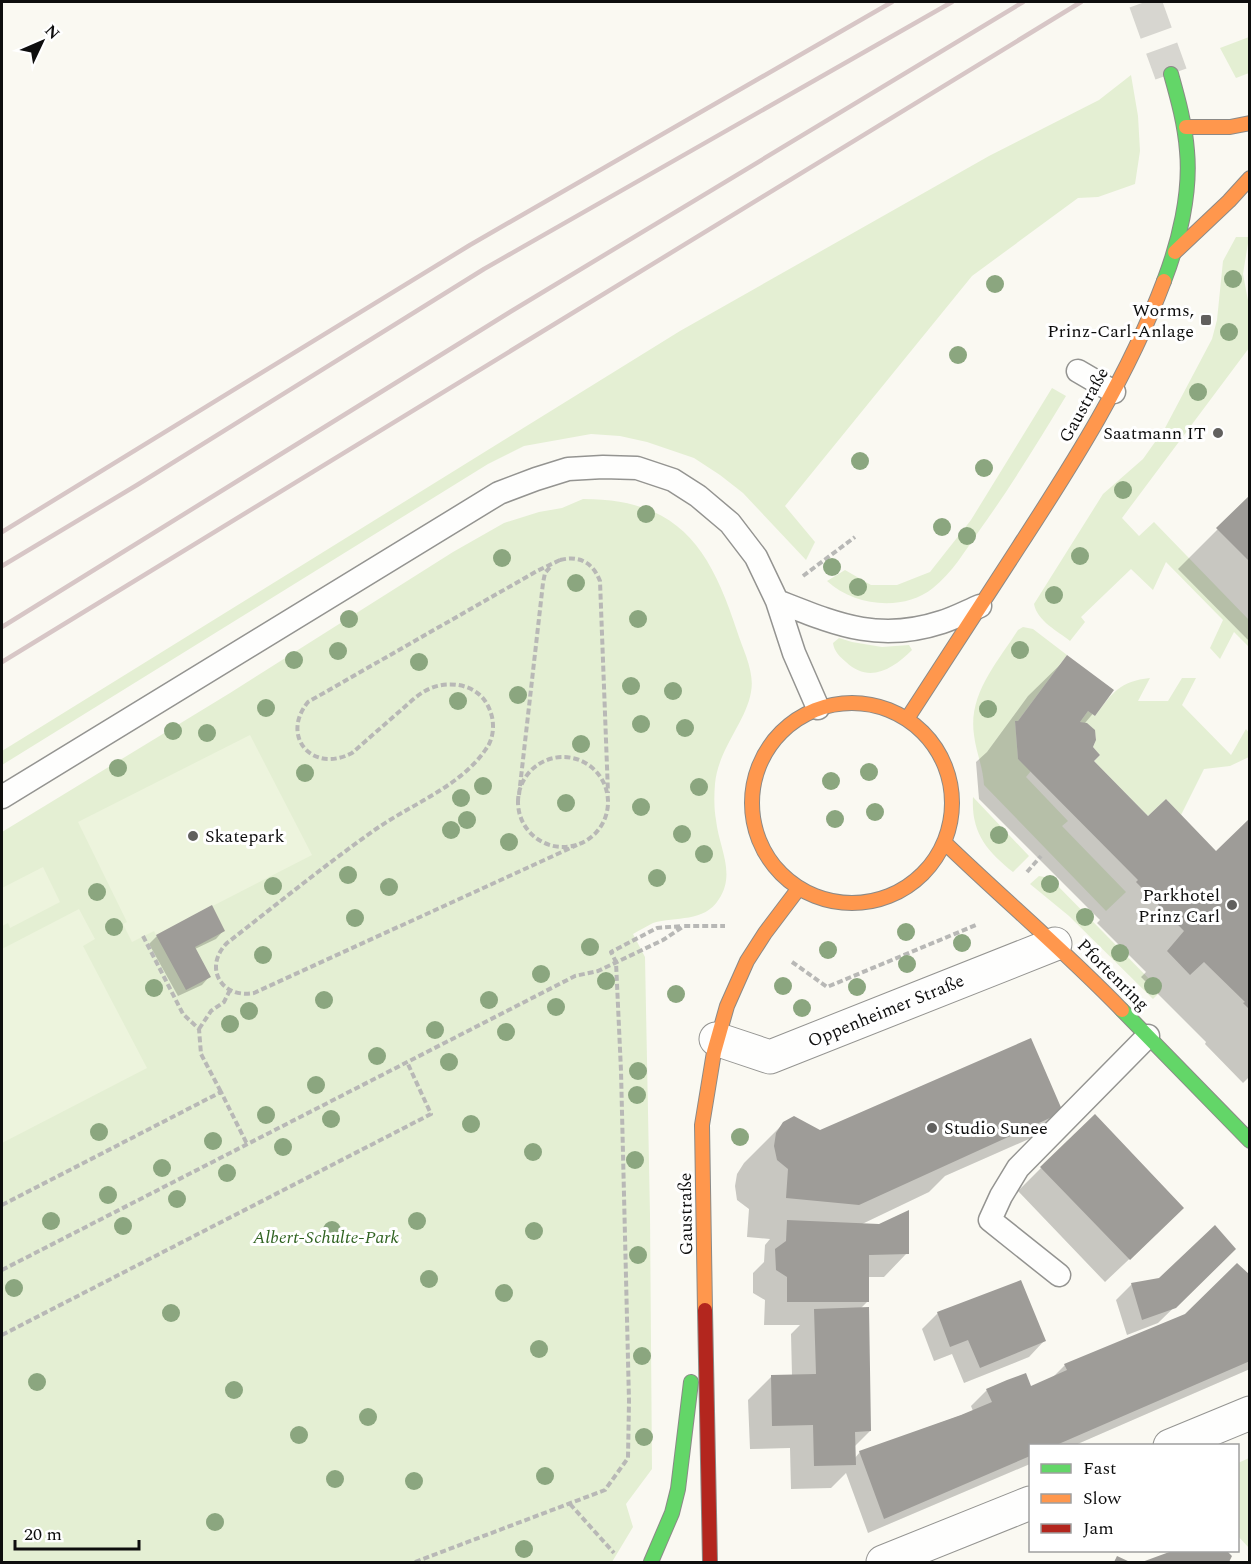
<svg xmlns="http://www.w3.org/2000/svg" width="1251" height="1564" viewBox="0 0 1251 1564" font-family="Spectral,serif">
  <style>
    .green { fill: #e4efd3 }
    .pitch { fill: #edf4dd }
    .shadow { fill: #0003 }
    .building { fill: #9e9c98 }
    .lines { fill: none; stroke-linecap: round; stroke-linejoin: round }
    .secondary-tunnel { stroke: #d7d6d0; stroke-width: 33; stroke-dasharray: 33 16; stroke-linecap: butt }
    .lane-casing { stroke: #949491; stroke-width: 25 }
    .street-casing { stroke: #949491; stroke-width: 35 }
    .fast-casing { stroke: #8b8a87; stroke-width: 16 }
    .slow-casing { stroke: #8b8a87; stroke-width: 16 }
    .jam-casing { stroke: #8b8a87; stroke-width: 16 }
    .path { stroke: #b8b8b6; stroke-width: 4; stroke-dasharray: 6 3; stroke-linecap: butt }
    .lane { stroke: #fefefd; stroke-width: 22 }
    .street { stroke: #fefefd; stroke-width: 33 }
    .fast { stroke: #63d668; stroke-width: 14 }
    .slow { stroke: #ff974d; stroke-width: 14 }
    .jam { stroke: #b3261e; stroke-width: 14 }
    .rail { stroke: #d7c6c6; stroke-width: 4.5 }
    .tree { fill: #8ba67f }
    .poi-dot { fill: #61605e; stroke: #fff; stroke-width: 2 }
    .labels { text-anchor: middle; dominant-baseline: central; stroke-width: 6; stroke-linejoin: round; paint-order: stroke }
    .poi-label { font-size: 18px; fill: #0e0e0e; stroke: #fff; text-anchor: end }
    .street-label { font-size: 18px; fill: #0e0e0e; stroke: #fff }
    .park-label { font-size: 18px; font-style: italic; fill: #306321; stroke: #fff }
  </style>
  <rect width="100%" height="100%" fill="#faf9f2"/>
  <!-- green -->
  <path class="green" d="M1249,37V73L1236,78L1220,48Z
    M1131,75L1138,116L1140,151L1135,184L1098,197L1078,198L972,276L785,506L815,542L806,560L743,493L720,475L694,458L647,442L620,436L591,434L524,446L488,464L2,765V751L680,331L989,156L1099,100Z
    M1236,237H1249L1243,274L1249,306V348L1122,518L1139,536L1154,522L1249,620V647L1234,632L1220,659L1210,648L1223,620L1166,562L1153,590L1131,569L1081,617L1085,622L1070,641C1058,631 1037,621 1034,604L1103,494L1143,459L1165,428L1212,339L1217,320L1223,261Z
    M1052,388L1066,396C1038,442 1010,488 979,531C965,551 952,573 933,588C903,612 854,606 827,581L845,570L871,585H897L930,572L971,520Z
    M583,499C679,499 710,548 737,631C743,650 755,672 751,692C746,722 718,749 715,784C714,796 714,809 716,820C719,848 736,873 719,899C704,923 676,916 653,923C647,926 640,930 633,934L645,957L650,1215L652,1469L626,1504L633,1527L612,1562H2V832L230,693L453,552L504,523L539,512L562,508Z
    M1023,627L1033,629L1067,655L1018,721H1015L1018,759L1031,771L1026,777L1068,821L1062,826L1126,892L1106,911L984,785C983,767 976,752 974,735C968,694 997,663 1018,630Z
    M839,638L852,642L882,647L909,645L912,650C893,669 869,684 846,662C840,657 834,651 833,643Z
    M1150,678L1138,701H1168L1182,678H1196L1182,705L1231,755L1246,729L1249,733V757L1230,766L1204,769L1181,815L1166,799L1148,816L1094,761L1100,755L1093,747C1100,735 1093,724 1080,722L1088,711L1095,716C1112,693 1120,681 1150,678Z
    M973,797L1029,856L1013,872C987,851 971,833 973,797Z
    M1039,876L1050,878L1161,991L1153,999L1069,916L1030,884Z
    M1249,1458V1548L1238,1536V1463Z"/>
  <!-- pitch -->
  <path class="pitch" d="M250,735L312,855L156,935L154,931L132,942L123,924L127,922L78,822Z
    M43,867L60,902L10,928L8,923L2,926V888Z
    M79,909L95,939L83,946L147,1068L2,1143V949Z"/>
  <!-- shadow -->
  <path class="shadow" d="M1250,497V642L1178,569Z
    M1068,657L1112,691L1085,723L1092,761L1148,819L1216,853L1250,820V1076L1243,1083L1205,1044L1206,1042L1141,977L1146,972L1097,923L1100,920L979,799L976,762L987,752L1028,696Z
    M223,931L216,939L195,949L209,977L202,985L178,996L149,944L157,936Z
    M1061,1112L1038,1135L945,1176L929,1192L860,1225L907,1253L884,1277H867V1302L860,1309L870,1431L854,1447V1459L860,1452L973,1411L971,1406L987,1390L1031,1388L1051,1379L1065,1365L1186,1315L1250,1278V1369L1073,1446H1030V1464L868,1533L846,1473L831,1488L791,1489L790,1448L750,1449L748,1400L772,1376H792L791,1334L800,1325H764L765,1300L753,1293V1273L764,1262L765,1245L770,1239L747,1237L749,1209L737,1200L735,1186L737,1174L744,1163L784,1123L820,1132Z
    M1041,1168L1159,1231L1105,1282L1018,1191Z
    M1234,1249L1158,1323L1127,1335L1116,1300L1132,1284L1159,1280Z
    M938,1313L1044,1341L1029,1357L964,1383L952,1354L934,1361L922,1329Z
    M1176,1550H1225L1230,1556L1228,1562H1146Z"/>
  <!-- building -->
  <path class="building" d="M1250,495V562L1216,528Z
    M1067,655L1114,690L1095,716L1088,711L1080,722L1087,723L1095,730L1096,740L1093,747L1100,755L1094,761L1148,816L1166,799L1216,851L1250,818V1010L1243,1003L1245,1002L1204,962L1190,975L1167,951L1184,931L1136,882L1138,880L1018,759L1015,721H1018Z
    M212,905L225,931L195,947L211,977L186,990L156,935Z
    M1031,1038L1063,1112L859,1205L786,1198L788,1169L777,1160L774,1146L776,1133L783,1122L794,1116L820,1130Z
    M1095,1114L1184,1208L1130,1260L1040,1167Z
    M909,1210V1254L869,1255V1302H787V1277L776,1270L775,1249L786,1241L787,1220L879,1224Z
    M1215,1225L1236,1249L1176,1308L1142,1320L1131,1283L1159,1278Z
    M1237,1263L1250,1275V1361L1054,1446H1030V1456L884,1519L859,1451L961,1415L992,1402L986,1389L1007,1380L1026,1373L1031,1386L1067,1370L1064,1364L1185,1314Z
    M1021,1280L1046,1341L980,1368L968,1340L950,1347L937,1312Z
    M869,1307L871,1431L855,1432L856,1465L814,1466L813,1425L772,1426L771,1375L816,1374L814,1309Z
    M1172,1551H1227L1232,1556L1229,1562H1142Z
    M1117,1556L1130,1562H1114Z"/>
  <g class="lines">
    <!-- secondary-tunnel -->
    <path class="secondary-tunnel" d="M1145,2L1171,74"/>
    <defs>
      <path id="lane" d="M1078,371L1114,392
        M777,601C836,624 878,643 942,622C955,618 968,611 980,606
        M2,797L499,493L536,479L568,469L603,467L637,468L673,480L698,496L730,523L756,557L777,601L794,653L818,708
        M1059,1275L990,1220L1001,1196L1018,1168L1148,1036"/>
      <path id="street" d="M716,1039L770,1057L1055,944
        M1170,1446L1250,1413
        M883,1562L1030,1503"/>
      <path id="fast" d="M1164,281C1179,242 1191,193 1187,151C1185,124 1178,99 1171,74
        M1122,1010L1250,1141
        M651,1562L672,1513L678,1489L691,1382"/>
      <path id="slow" d="M1186,127H1230L1250,123
        M1175,252L1229,201L1250,178
        M752 803a100 100 0 1 1 200 0a100 100 0 1 1-200 0Z
        M907,719C944,662 981,605 1018,548C1074,462 1128,377 1164,281
        M944,842C1003,899 1065,951 1122,1010
        M705,1310L702,1125L714,1052L727,1006L747,961L765,933L799,888"/>
      <path id="jam" d="M705,1310L710,1562"/>
    </defs>
    <!-- lane casing -->
    <use href="#lane" class="lane-casing"/>
    <!-- street casing -->
    <use href="#street" class="street-casing"/>
    <!-- fast casing -->
    <use href="#fast" class="fast-casing"/>
    <!-- slow casing -->
    <use href="#slow" class="slow-casing"/>
    <!-- jam casing -->
    <use href="#jam" class="jam-casing"/>
    <!-- path -->
    <path class="path" d="M560,560L537,571L308,702C280,736 312,774 352,753C368,739 384,725 400,711C408,704 416,696 425,691C446,679 477,683 488,706C495,719 495,737 486,749C461,786 412,804 376,829C325,865 276,905 227,943C203,967 221,999 254,993L577,845
      M560,560C580,555 593,563 600,581L608,793
      M803,576L855,537
      M518 802a45 45 0 1 1 90 0a45 45 0 1 1-90 0Z
      M519,795L543,583L545,573L551,566
      M1027,872L1041,856
      M143,936L183,1014L199,1029L201,1054L221,1092
      M792,962L827,987L976,925
      M199,1029L211,1011L224,1002L230,990
      M2,1205L221,1092L247,1144
      M2,1270L575,976L598,971L663,940L684,926H725
      M2,1335L431,1114L407,1062
      M570,1504L614,1553
      M415,1562L605,1490L628,1458L629,1401L621,1071L616,962L611,952L657,928L682,926"/>
    <!-- lane -->
    <use href="#lane" class="lane"/>
    <!-- street -->
    <use href="#street" class="street"/>
    <!-- fast -->
    <use href="#fast" class="fast"/>
    <!-- slow -->
    <use href="#slow" class="slow"/>
    <!-- jam -->
    <use href="#jam" class="jam"/>
    <!-- rail -->
    <path class="rail" d="M2,532L470,245L892,2
      M2,566L137,485L484,269L952,2
      M2,627L510,312L1023,2
      M2,662L1081,2"/>
  </g>
  <!-- trees -->
  <g class="tree">
    <circle cx="1233" cy="279" r="9"/>
    <circle cx="995" cy="284" r="9"/>
    <circle cx="1229" cy="332" r="9"/>
    <circle cx="958" cy="355" r="9"/>
    <circle cx="1198" cy="392" r="9"/>
    <circle cx="860" cy="461" r="9"/>
    <circle cx="984" cy="468" r="9"/>
    <circle cx="1123" cy="490" r="9"/>
    <circle cx="646" cy="514" r="9"/>
    <circle cx="942" cy="527" r="9"/>
    <circle cx="967" cy="536" r="9"/>
    <circle cx="1080" cy="556" r="9"/>
    <circle cx="502" cy="558" r="9"/>
    <circle cx="832" cy="567" r="9"/>
    <circle cx="576" cy="583" r="9"/>
    <circle cx="858" cy="587" r="9"/>
    <circle cx="1054" cy="595" r="9"/>
    <circle cx="349" cy="619" r="9"/>
    <circle cx="638" cy="619" r="9"/>
    <circle cx="1020" cy="650" r="9"/>
    <circle cx="338" cy="651" r="9"/>
    <circle cx="294" cy="660" r="9"/>
    <circle cx="419" cy="662" r="9"/>
    <circle cx="631" cy="686" r="9"/>
    <circle cx="673" cy="691" r="9"/>
    <circle cx="518" cy="695" r="9"/>
    <circle cx="458" cy="701" r="9"/>
    <circle cx="266" cy="708" r="9"/>
    <circle cx="988" cy="709" r="9"/>
    <circle cx="641" cy="724" r="9"/>
    <circle cx="685" cy="728" r="9"/>
    <circle cx="173" cy="731" r="9"/>
    <circle cx="207" cy="733" r="9"/>
    <circle cx="581" cy="744" r="9"/>
    <circle cx="118" cy="768" r="9"/>
    <circle cx="869" cy="772" r="9"/>
    <circle cx="305" cy="773" r="9"/>
    <circle cx="831" cy="781" r="9"/>
    <circle cx="483" cy="786" r="9"/>
    <circle cx="699" cy="787" r="9"/>
    <circle cx="461" cy="798" r="9"/>
    <circle cx="566" cy="803" r="9"/>
    <circle cx="641" cy="807" r="9"/>
    <circle cx="875" cy="812" r="9"/>
    <circle cx="835" cy="819" r="9"/>
    <circle cx="467" cy="820" r="9"/>
    <circle cx="451" cy="830" r="9"/>
    <circle cx="682" cy="834" r="9"/>
    <circle cx="999" cy="835" r="9"/>
    <circle cx="509" cy="842" r="9"/>
    <circle cx="704" cy="854" r="9"/>
    <circle cx="348" cy="875" r="9"/>
    <circle cx="657" cy="878" r="9"/>
    <circle cx="1050" cy="884" r="9"/>
    <circle cx="273" cy="886" r="9"/>
    <circle cx="389" cy="887" r="9"/>
    <circle cx="97" cy="892" r="9"/>
    <circle cx="1085" cy="917" r="9"/>
    <circle cx="355" cy="918" r="9"/>
    <circle cx="114" cy="927" r="9"/>
    <circle cx="906" cy="932" r="9"/>
    <circle cx="962" cy="943" r="9"/>
    <circle cx="590" cy="947" r="9"/>
    <circle cx="828" cy="950" r="9"/>
    <circle cx="1120" cy="953" r="9"/>
    <circle cx="263" cy="955" r="9"/>
    <circle cx="907" cy="964" r="9"/>
    <circle cx="541" cy="974" r="9"/>
    <circle cx="606" cy="981" r="9"/>
    <circle cx="783" cy="986" r="9"/>
    <circle cx="1153" cy="986" r="9"/>
    <circle cx="857" cy="987" r="9"/>
    <circle cx="154" cy="988" r="9"/>
    <circle cx="676" cy="994" r="9"/>
    <circle cx="324" cy="1000" r="9"/>
    <circle cx="489" cy="1000" r="9"/>
    <circle cx="556" cy="1007" r="9"/>
    <circle cx="802" cy="1008" r="9"/>
    <circle cx="249" cy="1011" r="9"/>
    <circle cx="230" cy="1024" r="9"/>
    <circle cx="435" cy="1030" r="9"/>
    <circle cx="506" cy="1032" r="9"/>
    <circle cx="377" cy="1056" r="9"/>
    <circle cx="449" cy="1062" r="9"/>
    <circle cx="638" cy="1071" r="9"/>
    <circle cx="316" cy="1085" r="9"/>
    <circle cx="637" cy="1095" r="9"/>
    <circle cx="266" cy="1115" r="9"/>
    <circle cx="331" cy="1119" r="9"/>
    <circle cx="471" cy="1124" r="9"/>
    <circle cx="99" cy="1132" r="9"/>
    <circle cx="740" cy="1137" r="9"/>
    <circle cx="213" cy="1141" r="9"/>
    <circle cx="283" cy="1147" r="9"/>
    <circle cx="533" cy="1152" r="9"/>
    <circle cx="635" cy="1160" r="9"/>
    <circle cx="162" cy="1168" r="9"/>
    <circle cx="227" cy="1173" r="9"/>
    <circle cx="108" cy="1195" r="9"/>
    <circle cx="177" cy="1199" r="9"/>
    <circle cx="51" cy="1221" r="9"/>
    <circle cx="417" cy="1221" r="9"/>
    <circle cx="123" cy="1226" r="9"/>
    <circle cx="332" cy="1230" r="9"/>
    <circle cx="534" cy="1231" r="9"/>
    <circle cx="638" cy="1255" r="9"/>
    <circle cx="429" cy="1279" r="9"/>
    <circle cx="14" cy="1288" r="9"/>
    <circle cx="504" cy="1293" r="9"/>
    <circle cx="171" cy="1313" r="9"/>
    <circle cx="539" cy="1349" r="9"/>
    <circle cx="642" cy="1356" r="9"/>
    <circle cx="37" cy="1382" r="9"/>
    <circle cx="234" cy="1390" r="9"/>
    <circle cx="368" cy="1417" r="9"/>
    <circle cx="299" cy="1435" r="9"/>
    <circle cx="644" cy="1437" r="9"/>
    <circle cx="545" cy="1476" r="9"/>
    <circle cx="335" cy="1479" r="9"/>
    <circle cx="414" cy="1481" r="9"/>
    <circle cx="215" cy="1522" r="9"/>
    <circle cx="524" cy="1549" r="9"/>
  </g>
  <!-- markers -->
  <g class="poi-dot">
    <rect x="1200" y="314" width="12" height="12" rx="3"/>
    <circle cx="1218" cy="433" r="6"/>
    <circle cx="193" cy="836" r="6"/>
    <circle cx="1232" cy="905" r="6"/>
    <circle cx="932" cy="1128" r="6"/>
  </g>
  <g class="labels">
    <!-- poi labels -->
    <g class="poi-label">
      <text x="1194" y="310">Worms,<tspan x="1194" dy="21">Prinz-Carl-Anlage</tspan></text>
      <text x="1206" y="433">Saatmann IT</text>
      <text x="205" y="836" text-anchor="start">Skatepark</text>
      <text x="1220" y="895">Parkhotel<tspan x="1220" dy="21">Prinz Carl</tspan></text>
      <text x="944" y="1128" text-anchor="start">Studio Sunee</text>
    </g>
    <!-- street labels -->
    <g class="street-label">
      <text transform="translate(1084 405) rotate(-61)">Gaustraße</text>
      <text transform="translate(1113 975) rotate(45)">Pfortenring</text>
      <text transform="translate(886 1011) rotate(-22)">Oppenheimer Straße</text>
      <text transform="translate(686 1214) rotate(-91)">Gaustraße</text>
    </g>
    <!-- park labels -->
    <g class="park-label">
      <text x="326" y="1237">Albert-Schulte-Park</text>
    </g>
  </g>
  <!-- border -->
  <rect width="1251" height="1564" fill="none" stroke="#0e0e0e" stroke-width="6"/>
  <!-- legend -->
  <rect x="1029" y="1444" width="210" height="108" fill="#ffffff" stroke="#9f9f9f" stroke-width="1.5"/>
  <rect x="1041" y="1464" width="30" height="9" fill="#63d668" stroke="#9f9f9f" stroke-width="1.5"/>
  <text x="1083" y="1474" font-size="18" fill="#0e0e0e">Fast</text>
  <rect x="1041" y="1494" width="30" height="9" fill="#ff974d" stroke="#9f9f9f" stroke-width="1.5"/>
  <text x="1083" y="1504" font-size="18" fill="#0e0e0e">Slow</text>
  <rect x="1041" y="1524" width="30" height="9" fill="#b3261e" stroke="#9f9f9f" stroke-width="1.5"/>
  <text x="1083" y="1534" font-size="18" fill="#0e0e0e">Jam</text>
  <!-- north arrow -->
  <g transform="translate(42 42) rotate(46)" stroke="#ffffff" stroke-width="4.5" paint-order="stroke">
  <path d="M0-4.5L10 22L0 15L-10 22Z" fill="#0e0e0e"/>
  <text y="-9" font-size="16" font-weight="bold" text-anchor="middle" fill="#0e0e0e">N</text>
  </g>
  <!-- scale -->
  <path d="M15 1540v9h124v-9" fill="none" stroke="#0e0e0e" stroke-width="3"/>
  <text x="24" y="1540" font-size="18" fill="#0e0e0e" stroke="#ffffff" stroke-width="4.5" paint-order="stroke">20 m</text>
</svg>
